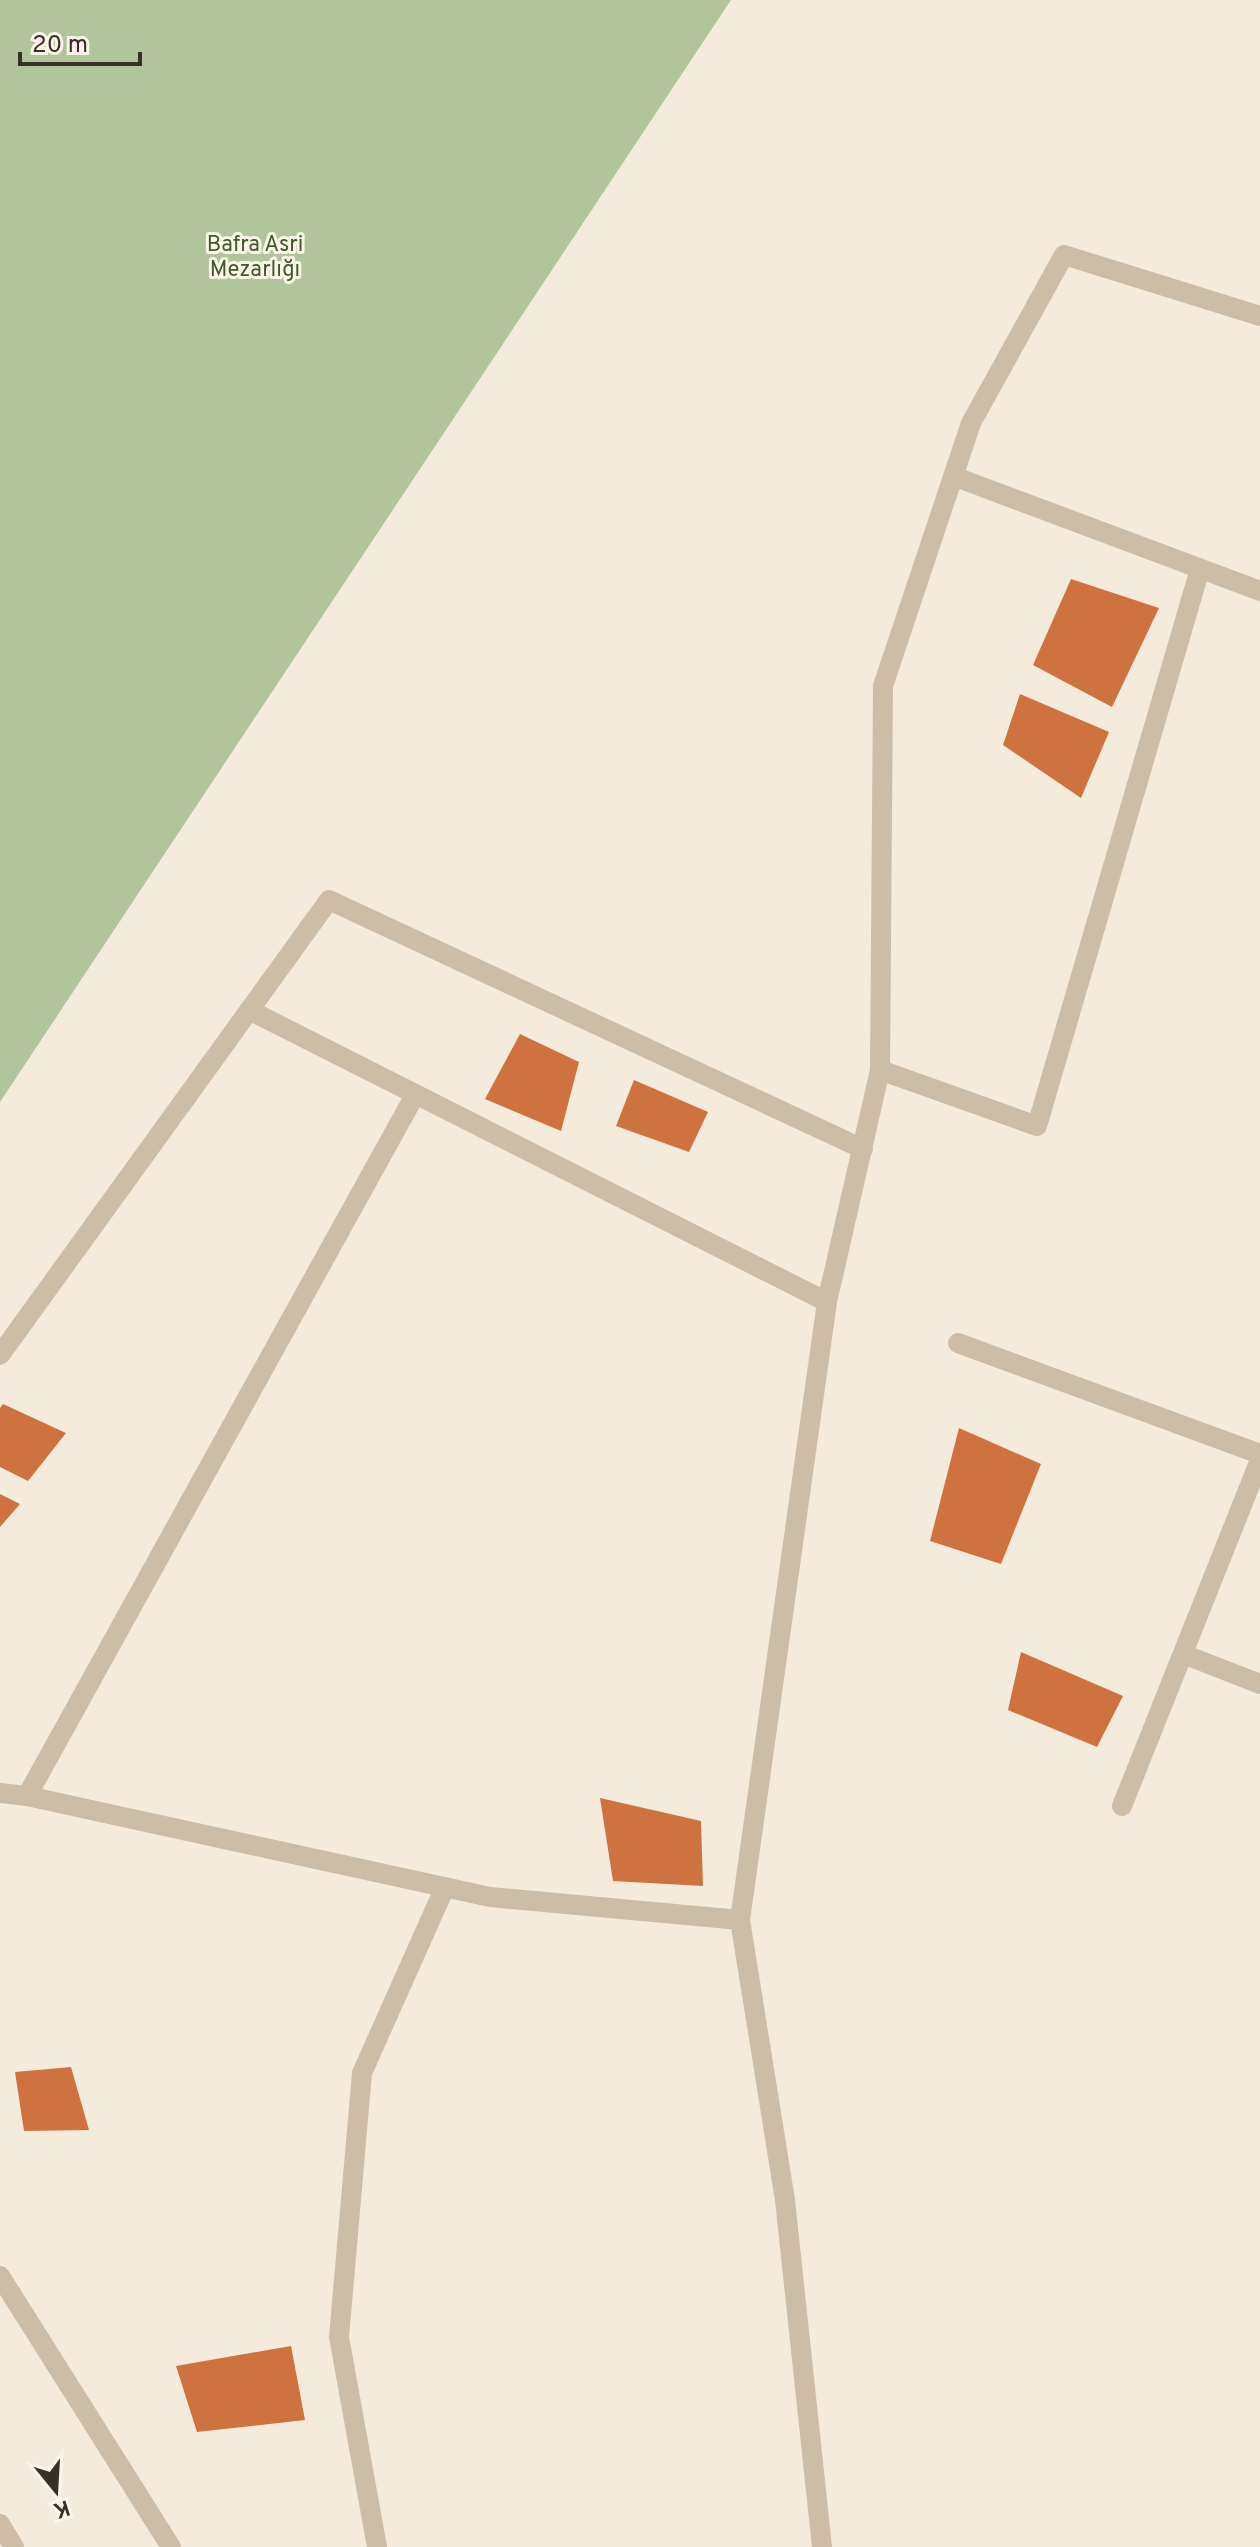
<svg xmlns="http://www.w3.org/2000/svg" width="1260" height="2547" viewBox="0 0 1260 2547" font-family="Overpass,sans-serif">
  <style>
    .green { fill: #b1c49b }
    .building { fill: #ce7340 }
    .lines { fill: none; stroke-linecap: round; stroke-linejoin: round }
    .minor { stroke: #cdbda7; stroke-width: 20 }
    .labels { text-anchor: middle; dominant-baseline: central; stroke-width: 6; stroke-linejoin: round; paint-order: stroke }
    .park-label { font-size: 22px; fill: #42592a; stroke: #fbf5e9 }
  </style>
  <rect width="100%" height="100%" fill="#f4ebdc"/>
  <!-- green -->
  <path class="green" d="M0,0H731L0,1102Z"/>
  <!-- building -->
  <path class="building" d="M1071,579L1159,608L1112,707L1033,665Z
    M1020,694L1109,732L1081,798L1003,745Z
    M520,1034L579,1062L561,1131L485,1099Z
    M634,1080L708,1112L689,1152L616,1126Z
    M3,1404L66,1433L28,1481L0,1467V1408Z
    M959,1428L1041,1464L1001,1564L930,1541Z
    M0,1494L20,1504L0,1527Z
    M1021,1652L1123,1696L1097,1747L1008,1710Z
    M600,1798L701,1821L703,1886L613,1881Z
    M71,2067L89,2130L24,2131L15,2072Z
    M291,2346L305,2420L197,2432L176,2366Z"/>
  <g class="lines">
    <!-- minor -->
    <path class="minor" d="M953,476L1260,591
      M249,1010L827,1302
      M880,1070L1037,1126L1200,569
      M958,1343L1260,1454
      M0,1355L329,900L863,1149
      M1183,1654L1260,1684
      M0,1793L27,1796L490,1897L740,1920
      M27,1796L415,1095
      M1122,1806L1260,1460
      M0,2276L171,2547
      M0,2524L14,2547
      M377,2547L339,2337L362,2073L445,1887
      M822,2547L785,2200L740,1920L827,1302L880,1070L883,686L971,423L1064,255L1260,316"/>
  </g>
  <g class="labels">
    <!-- park labels -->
    <g class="park-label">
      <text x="255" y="245">Bafra Asri<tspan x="255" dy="25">Mezarlığı</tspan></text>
    </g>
  </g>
  <!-- north arrow -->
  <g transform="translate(56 2491) rotate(162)" stroke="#fbf5e9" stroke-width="6" paint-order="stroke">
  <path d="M0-6L14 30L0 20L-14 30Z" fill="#392f28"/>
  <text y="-12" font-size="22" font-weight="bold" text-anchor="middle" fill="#392f28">K</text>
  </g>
  <!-- scale -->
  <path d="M20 52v12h120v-12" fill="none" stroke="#392f28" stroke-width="4"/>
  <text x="32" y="52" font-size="24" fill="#392f28" stroke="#fbf5e9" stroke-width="6" paint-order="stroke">20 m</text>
</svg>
